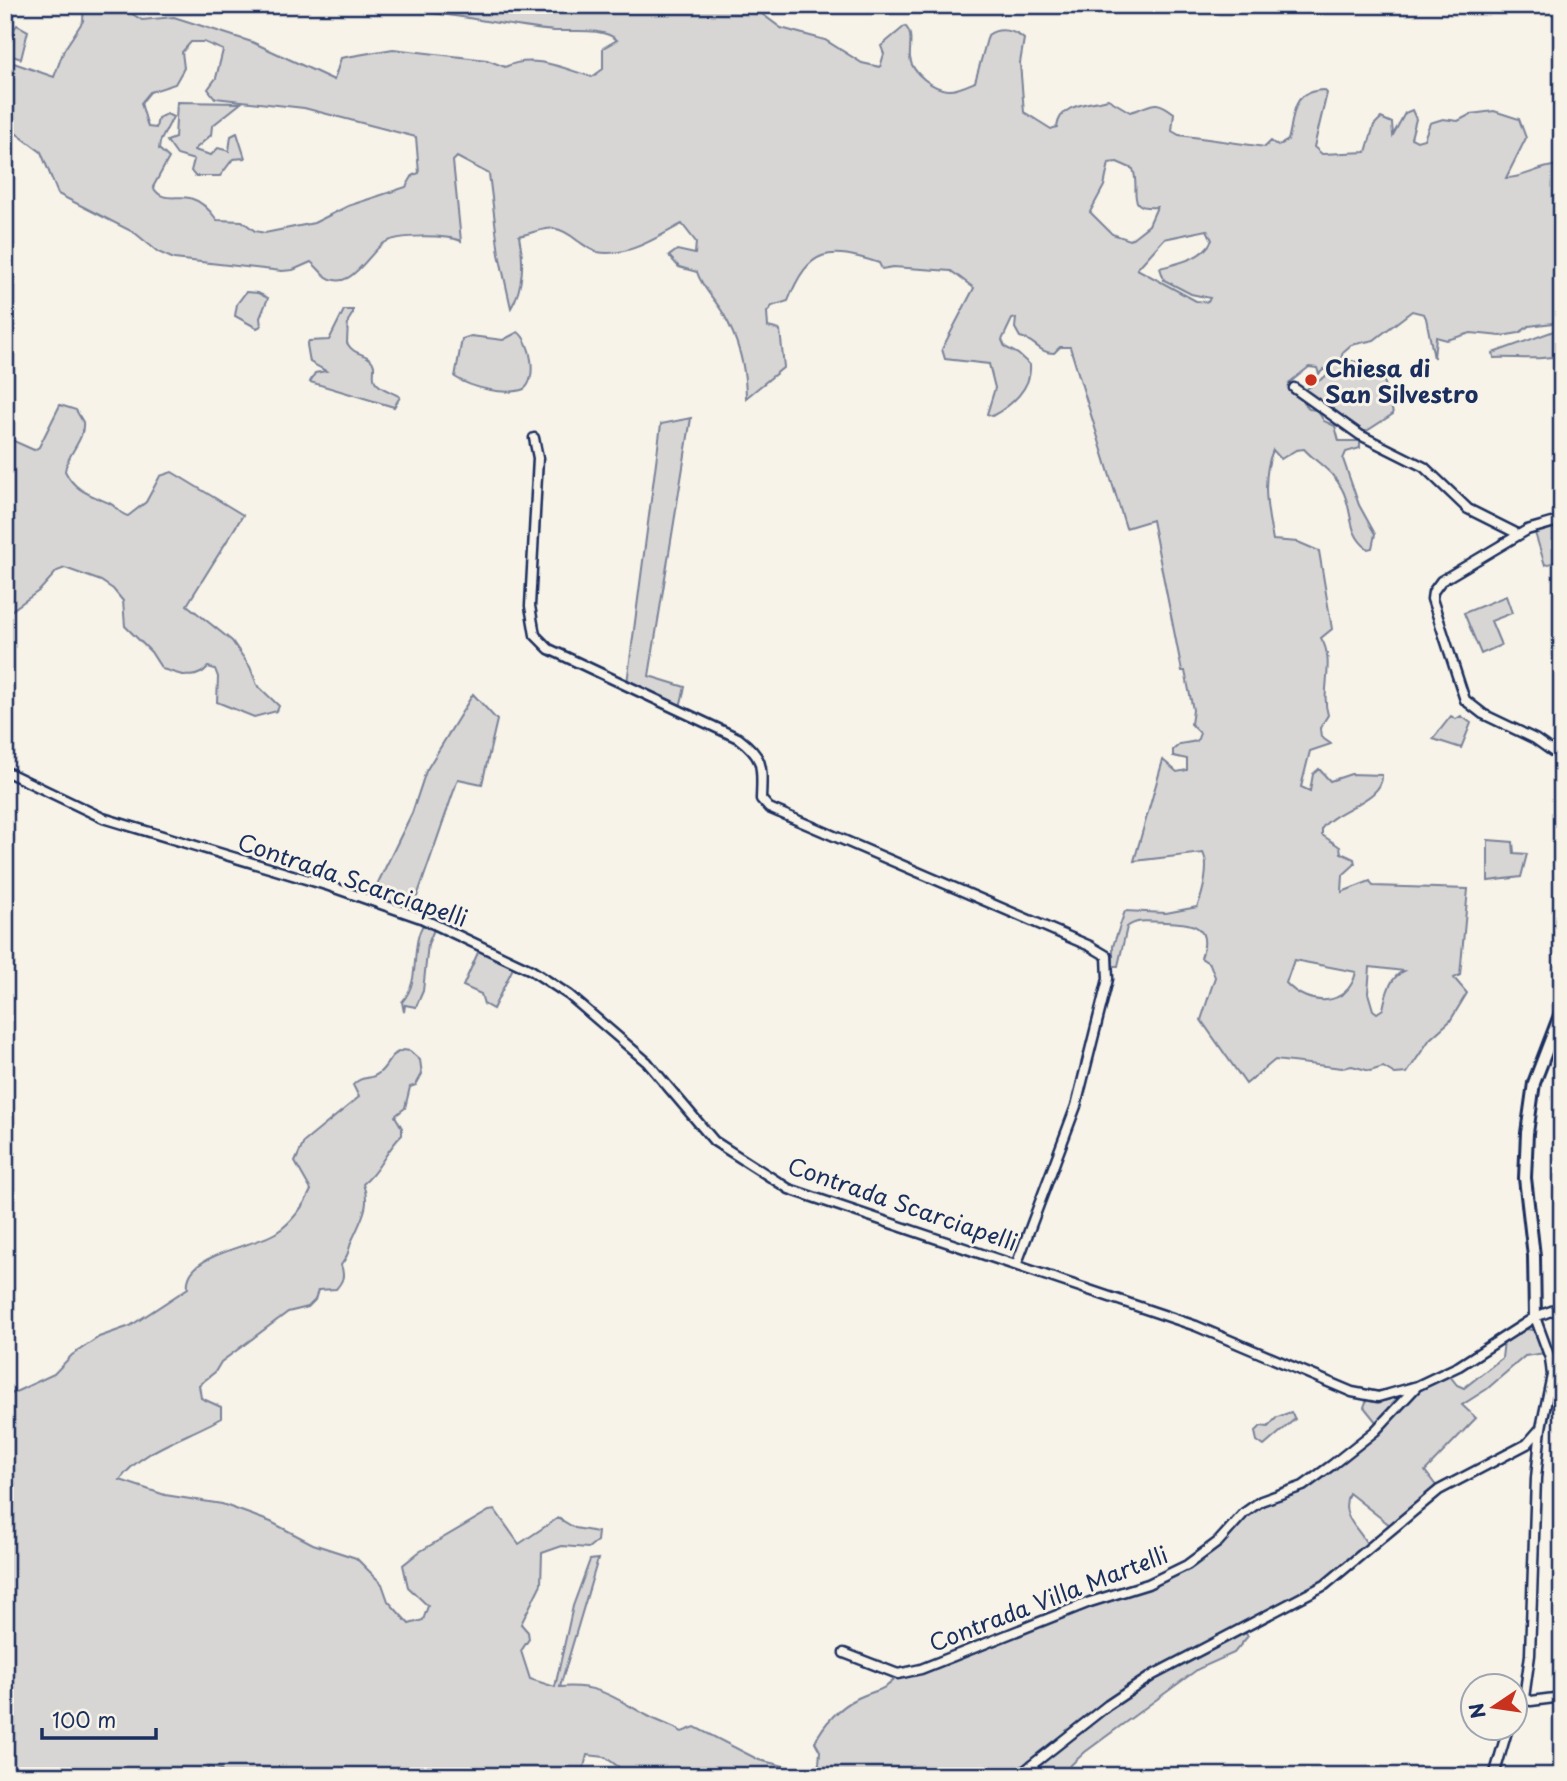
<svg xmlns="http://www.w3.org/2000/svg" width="1567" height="1781" viewBox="0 0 1567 1781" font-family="'Playpen Sans',sans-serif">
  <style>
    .green { fill: #d7d6d4; stroke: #798299; stroke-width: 2; fill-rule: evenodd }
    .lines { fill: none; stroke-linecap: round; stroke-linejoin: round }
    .street-casing { stroke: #1b2f5e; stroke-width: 13 }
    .secondary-casing { stroke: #1b2f5e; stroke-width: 16 }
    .street { stroke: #f7f3e8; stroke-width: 8 }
    .secondary { stroke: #f7f3e8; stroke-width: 10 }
    .poi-dot { fill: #c8321e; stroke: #f7f3e8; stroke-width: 2.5 }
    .labels { text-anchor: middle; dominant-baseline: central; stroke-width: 6; stroke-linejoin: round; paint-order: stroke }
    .poi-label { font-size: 23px; font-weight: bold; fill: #1b2f5e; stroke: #f7f3e8; text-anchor: start }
    .street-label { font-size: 23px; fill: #1b2f5e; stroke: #f7f3e8 }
  </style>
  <rect width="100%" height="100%" fill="#f7f3e8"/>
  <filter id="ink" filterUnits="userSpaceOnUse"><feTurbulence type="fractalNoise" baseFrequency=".0143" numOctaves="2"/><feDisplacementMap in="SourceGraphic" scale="14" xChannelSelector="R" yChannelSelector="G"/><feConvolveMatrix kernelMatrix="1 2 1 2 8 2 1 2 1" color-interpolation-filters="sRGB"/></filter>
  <g filter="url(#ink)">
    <!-- green -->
    <path class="green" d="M84,5H118L142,20L174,17L252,42L334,80L341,58L393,49L487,60L505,67C533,53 565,69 592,77L603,69V48L617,40C604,27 572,32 554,31C514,27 474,18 433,13C407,10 378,10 354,5H743L758,11L781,28L825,40L862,63L880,67L884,54L881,46L905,26C914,34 909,47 910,58C912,73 933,89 948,90C955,91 968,85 975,82L988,35C999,27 1014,30 1024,39L1020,63L1024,112L1051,129L1057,127C1060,103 1090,104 1108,99L1130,112C1152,107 1152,96 1174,113L1172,131L1179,135L1265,147L1271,141L1278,146L1288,140C1295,117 1289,91 1324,90L1327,93L1314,147L1322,154L1366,152L1374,125L1381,118L1392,123L1393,135L1405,113L1412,110L1416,119L1411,138L1417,141L1424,139L1430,123L1443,119L1458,121L1471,114L1494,111L1519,119L1526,138L1506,178C1526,178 1542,164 1562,166V355C1539,361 1517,357 1494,358L1493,353L1554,331L1558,319L1553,323L1529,326L1519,333L1501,336L1471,333L1447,340L1436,337L1434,358L1426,318L1424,314L1412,311L1374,340L1351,345L1343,352L1341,359C1354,363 1367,361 1380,369C1385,384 1390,397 1393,414L1362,434L1305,390L1329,374L1324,369L1319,374L1317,368L1309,367L1289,383L1309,409L1317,410L1324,421L1335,426L1339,441H1360V448L1346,452L1343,459L1359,505L1375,534L1372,548L1368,549C1346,533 1354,511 1342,489C1333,471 1318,464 1304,449L1296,450L1281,459L1273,450C1261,478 1267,511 1273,540L1298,542L1319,551L1332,629L1321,638C1336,662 1320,690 1328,715L1320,728L1321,737L1331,744L1310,751L1301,787L1310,791L1313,774L1319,769L1330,781L1351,774L1382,775C1384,800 1336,809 1322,828V835L1340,847L1341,853L1354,859L1355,864L1343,875L1342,892L1370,881L1373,886L1468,889L1460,975L1454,978L1467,993L1450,1021L1430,1039L1407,1073L1395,1074L1383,1067L1370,1071L1352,1066L1342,1068L1275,1060L1246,1084L1201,1020L1215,977L1210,964L1201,958C1213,924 1191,923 1164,922C1149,922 1139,918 1127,927L1118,966H1113V946L1125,911L1166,913L1197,907C1203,894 1210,865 1203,853L1134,861L1163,760L1177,772L1187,770V759L1173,756V750L1180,744L1197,741L1200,733L1191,724L1193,710L1185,671H1182L1152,520L1126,528L1070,347H1060L1054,353C1038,353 1035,340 1020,337L1015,328L1016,318L1012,319L1002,340L1005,347L1018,354L1030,365C1032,388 1011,406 992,416L987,414L995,388L989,364L945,359L942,349L974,288L951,271L893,267L882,269L879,263C829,247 809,247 788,301L772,306L767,312L768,327L780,330L784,367L746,398C746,368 738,339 723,313C715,299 702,288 697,272L679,267L669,256L677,250L695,254L696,242L682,224C657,237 627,258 597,252C590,250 584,245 578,241C553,221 547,229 519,236C524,259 524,287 511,308L499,254L489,174L457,157L453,161L461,241C446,235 398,234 384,243C368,253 349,297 323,274C319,270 316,266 311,262L293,270L282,271L174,259L158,252L135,233L58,194L41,152L5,125V60L54,77L64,50L83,21ZM191,42H204L223,50L216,78L208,89L215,98L304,108L416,137L419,173L413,175L406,187L348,206L314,223L265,233L255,231L242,221L217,220C210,210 201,201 190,198C175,195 162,203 153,187L169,158L159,149L160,142L173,117L167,114L158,118L156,128L148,127L141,103L150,92L175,84L184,68L182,52ZM1117,162L1133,169C1141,191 1124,210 1157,207L1149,225L1130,240L1112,234L1090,212L1104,186L1109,163ZM1207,230L1212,240C1203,259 1178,263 1160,268L1164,280L1191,294L1210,298L1208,302L1196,301L1137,269L1164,239ZM1294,960L1356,972C1348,1008 1308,1007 1286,983ZM1370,967L1404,971C1390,977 1386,994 1383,1009L1377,1013L1373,1010L1368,993Z
      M17,25L28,31L21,59L7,54L5,57V41Z
      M177,102L241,103L212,126L211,135L194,150L211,155L218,148L229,151L231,136L237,133L245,158L233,159L220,176H195L191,171L194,160L177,155L167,141L175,138Z
      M246,292L258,293L268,298L260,318L261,326L257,328L235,316L237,304Z
      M344,310H353V313L348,321L347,343C354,355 362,352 370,359C378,365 371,375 375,381C379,389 393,392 400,397L394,407L310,382L315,373L326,371L310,362L307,345L309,341L329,340Z
      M518,332C531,341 538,379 524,389C506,396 471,388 455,377L462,339L471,336L503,340Z
      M60,405L76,410L83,422C85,441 67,453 65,471C75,492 92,495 111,504C117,507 119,514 128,516L146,502L160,476L172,472L243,515L187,605L232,641L250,667L257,685L279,706L277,711L254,717L217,702L218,677L215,669L208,667C194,683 179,673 162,669L151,652L125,626L123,601L113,589L101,581L65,568L57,571L40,590L5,615V437L34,450L39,447Z
      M691,418L649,676L685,687L680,707L627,683L661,424Z
      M1562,524V560L1545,565L1535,533Z
      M1506,596L1512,613L1491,621L1501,645L1481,654L1464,613Z
      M473,694L497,720L482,784L458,779L412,911L371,897L412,813L426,771Z
      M1451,716L1456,719L1461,716L1471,723L1461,748L1433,739Z
      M1488,840L1513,842L1514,853L1527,854L1521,877L1488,881Z
      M424,923L435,927L428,944L423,991L416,1007L405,1005L404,1012L402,1002C422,980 409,947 424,923Z
      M480,948L514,966L493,1009L484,1004L481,994L463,986Z
      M403,1050L410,1051L420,1060L422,1074L416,1085L410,1087L405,1108L395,1116L402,1128V1135C385,1151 380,1171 363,1184C371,1204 362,1218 354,1236C347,1248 352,1251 341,1265C345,1276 343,1281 336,1289L318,1290L315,1300L308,1307L288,1312L221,1362L215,1372L199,1385L201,1398L221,1407V1418C189,1437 140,1450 120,1480L165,1495L222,1504L271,1522L313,1544L356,1558L382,1584L388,1601L409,1624L423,1620L428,1606L408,1587L403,1565L419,1552L489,1511L495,1510L519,1544L558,1518L575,1528L598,1532L597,1541L588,1548L562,1546L542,1553L541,1584L521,1624L528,1632L529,1639L521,1651L530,1679L555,1687L573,1606L590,1560L598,1559L560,1687C600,1684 614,1698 648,1716C659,1722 671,1725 682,1732L695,1727L759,1760L792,1768L797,1773H807L819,1764L820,1751L815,1742C824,1723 840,1707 858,1698C876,1689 882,1693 897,1677L1175,1573L1264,1502L1283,1495L1381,1428L1364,1407L1368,1397L1388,1399L1449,1375L1457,1385L1464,1388L1502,1358L1504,1341L1525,1329L1533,1330L1545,1353L1525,1356L1487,1389L1462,1405L1476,1418L1425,1471L1437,1487L1391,1526L1349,1493C1339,1516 1357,1526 1367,1544L1362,1550L1318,1586L1240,1628L1248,1636L1234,1653L1198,1669L1085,1752L1059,1776H631L605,1757L587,1755L582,1776H225L220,1769L209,1767L202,1776H5V1430L9,1419V1395L54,1374L72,1355L99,1337L130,1326L188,1288C183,1253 256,1247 277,1232C291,1223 304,1206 311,1190L295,1162L304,1142L359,1097L353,1085C361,1075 370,1081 379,1073C389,1065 388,1055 403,1050Z
      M1291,1412L1295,1419L1264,1446L1257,1441L1255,1432L1261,1426L1268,1427L1277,1417Z"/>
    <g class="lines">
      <defs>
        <path id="street" d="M1294,388L1360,435L1424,467L1468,509L1514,532L1516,536
          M534,438L538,458L530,606L535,635L549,649L738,738C765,758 762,767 761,799L769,808L1090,946L1107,956L1108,979L1076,1106L1017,1263
          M1562,520L1527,530L1441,581L1433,592L1432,599L1465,700L1483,714L1535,739L1562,758
          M5,771L103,818L329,886L421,918L531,970L569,995L647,1062L714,1141L789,1189L1196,1326L1352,1392L1378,1397L1417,1386
          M844,1653L898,1674L921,1669L1090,1602L1148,1584L1187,1565L1218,1542L1244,1513L1261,1501L1303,1486L1332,1465L1375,1431L1417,1386L1459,1366L1535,1317L1562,1307
          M1524,1698L1531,1701L1562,1697
          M1514,1713L1524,1698L1530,1655L1536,1478L1541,1428L1552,1375L1550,1358L1535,1317
          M1018,1776L1108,1705L1153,1675L1325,1585L1439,1490L1527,1444L1541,1428
          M1494,1776L1508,1728"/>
        <path id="secondary" d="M1535,1317L1534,1256L1525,1178L1527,1133L1534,1083L1562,1010"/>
      </defs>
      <!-- street casing -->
      <use href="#street" class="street-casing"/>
      <!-- secondary casing -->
      <use href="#secondary" class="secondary-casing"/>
      <!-- street -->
      <use href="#street" class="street"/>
      <!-- secondary -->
      <use href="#secondary" class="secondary"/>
    </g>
  </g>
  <!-- markers -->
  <circle class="poi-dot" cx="1311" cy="380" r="7"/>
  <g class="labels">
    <!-- poi labels -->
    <g class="poi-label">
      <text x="1325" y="367">Chiesa di<tspan x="1325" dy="26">San Silvestro</tspan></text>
    </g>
    <!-- street labels -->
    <g class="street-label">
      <text transform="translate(353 879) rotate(19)">Contrada Scarciapelli</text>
      <text transform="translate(903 1203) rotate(19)">Contrada Scarciapelli</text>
      <text transform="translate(1048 1598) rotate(-21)">Contrada Villa Martelli</text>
    </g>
  </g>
  <!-- margin -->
  <rect width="1567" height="1781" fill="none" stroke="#f7f3e8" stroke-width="28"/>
  <rect x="14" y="14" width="1539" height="1753" fill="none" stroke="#1b2f5e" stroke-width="2.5" filter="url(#ink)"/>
  <!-- north arrow -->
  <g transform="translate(1494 1707) rotate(257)"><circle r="33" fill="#f7f3e8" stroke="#9fa5b1" stroke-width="2"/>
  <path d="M0-5L12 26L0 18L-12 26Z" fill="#c8321e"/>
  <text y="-10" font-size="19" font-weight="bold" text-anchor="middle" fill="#1b2f5e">N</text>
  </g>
  <!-- scale -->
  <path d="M42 1728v10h114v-10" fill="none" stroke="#1b2f5e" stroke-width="3.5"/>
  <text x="52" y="1728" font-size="21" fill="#1b2f5e" stroke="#f7f3e8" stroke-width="5" paint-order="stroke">100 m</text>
</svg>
